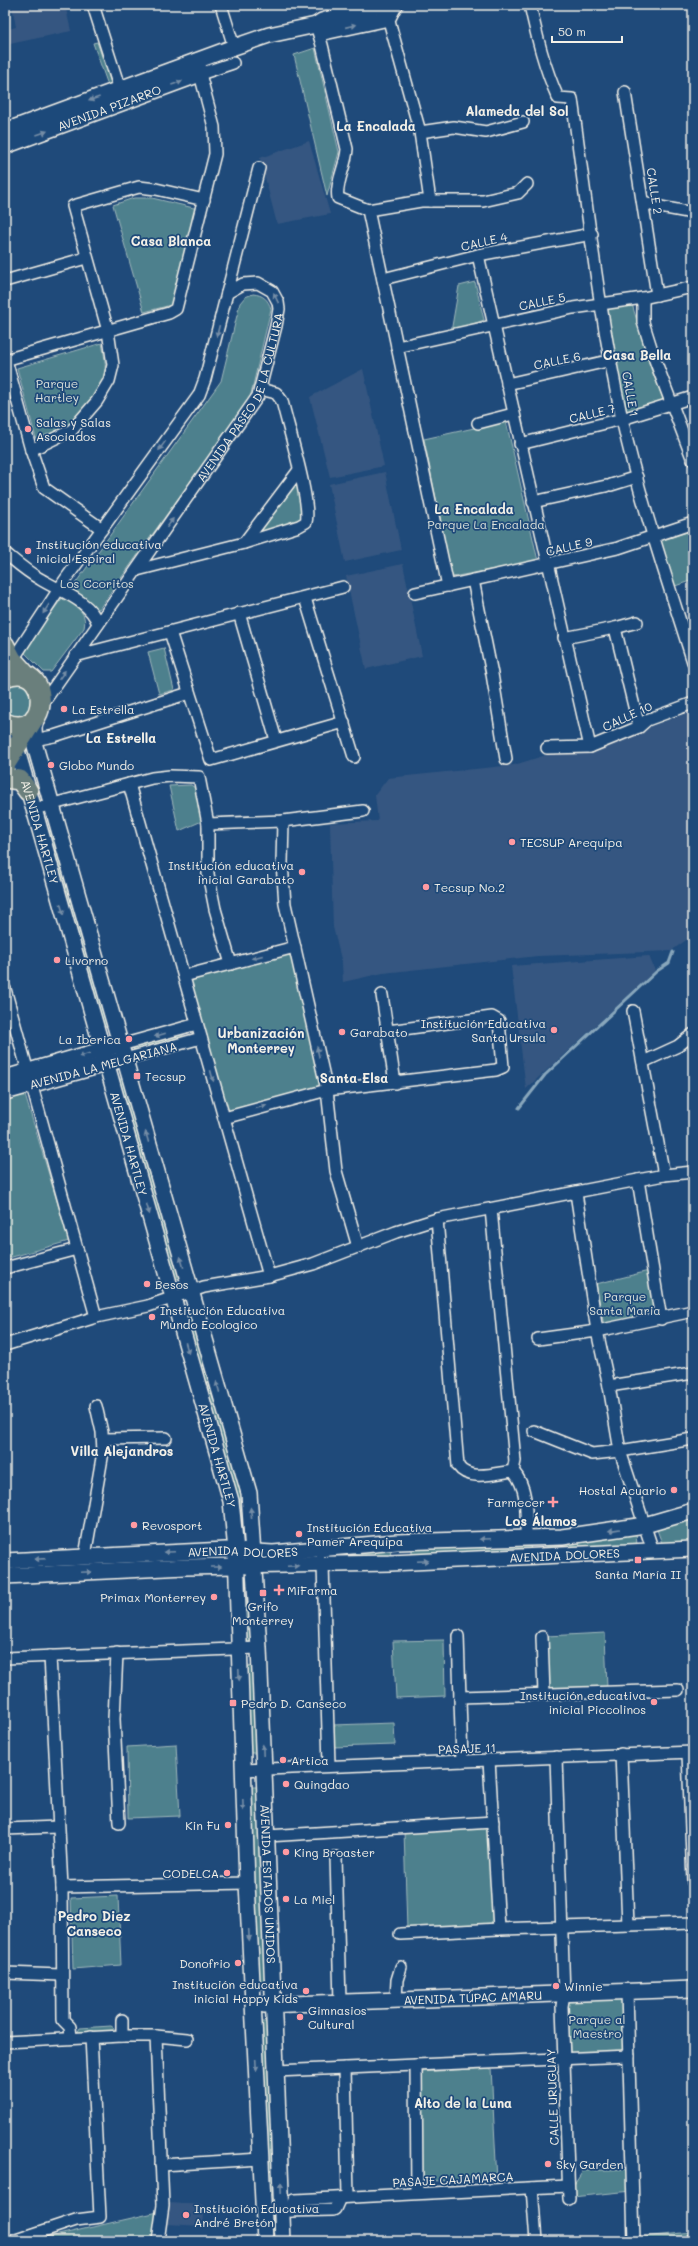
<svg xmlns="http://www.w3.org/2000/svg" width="698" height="2246" viewBox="0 0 698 2246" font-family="Mali,sans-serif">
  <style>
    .built { fill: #365781 }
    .green { fill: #4d808d; stroke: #a0b8ba }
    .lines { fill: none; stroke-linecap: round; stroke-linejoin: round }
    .stream { stroke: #89a7bc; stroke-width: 3 }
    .street-casing { stroke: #f4f1e8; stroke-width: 14 }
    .secondary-casing { stroke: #f4f1e8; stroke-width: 18 }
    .primary-casing { stroke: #f4f1e8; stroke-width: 20 }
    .highway-casing { stroke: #f4f1e8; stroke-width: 22 }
    .street { stroke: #1f4a7a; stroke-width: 11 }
    .secondary { stroke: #1f4a7a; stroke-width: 15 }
    .primary { stroke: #6a7f7c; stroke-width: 17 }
    .highway { stroke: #6a7f7c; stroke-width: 19 }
    .oneway { fill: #748da6 }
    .poi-dot { fill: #ff9aa2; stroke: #1f4a7a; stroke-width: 1.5 }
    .labels { text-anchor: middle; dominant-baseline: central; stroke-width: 3.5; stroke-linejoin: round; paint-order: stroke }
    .street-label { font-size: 12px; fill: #f4f1e8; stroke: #1f4a7a }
    .park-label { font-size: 12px; fill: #dbe0da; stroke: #1f4a7a }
    .poi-label { font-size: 12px; fill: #f4f1e8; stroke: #1f4a7a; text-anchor: start }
    .neighbourhood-label { font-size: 13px; font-weight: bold; fill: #f4f1e8; stroke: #1f4a7a }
  </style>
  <rect width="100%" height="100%" fill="#1f4a7a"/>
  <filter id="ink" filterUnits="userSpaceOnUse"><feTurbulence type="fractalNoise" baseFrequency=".025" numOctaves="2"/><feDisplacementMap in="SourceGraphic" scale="8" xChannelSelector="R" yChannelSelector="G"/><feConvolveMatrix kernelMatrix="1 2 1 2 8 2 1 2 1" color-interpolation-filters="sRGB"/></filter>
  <g filter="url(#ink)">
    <!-- built -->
    <path class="built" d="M12,5H65L71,31L5,45V30L16,27Z
      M309,141L330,214L277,224L260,158Z
      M363,369L384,466L330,477L310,397Z
      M385,472L401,550L345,562L329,484Z
      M403,564L422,656L366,669L346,576Z
      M693,711V935L671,951L538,956L383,973L343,982L342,963L333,927L330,823L378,821L375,795L388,778L514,765L556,752L620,738Z
      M649,956L655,971L526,1089L511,966Z
      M168,2203L205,2205L203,2226L167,2224Z"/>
    <!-- green -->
    <path class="green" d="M97,42L112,86L109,88L93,43Z
      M315,48L339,152L327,196L294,55Z
      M134,198H152L198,209L171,305L144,312L113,205Z
      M475,282L484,320L451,332L459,286Z
      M253,294C263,295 268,299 271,309L250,398L99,609C90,608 75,598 72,588L221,381L240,303L245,297Z
      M632,304L651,369L665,403L625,414L606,307Z
      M102,343C104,354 107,366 104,377C97,408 65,431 37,442L17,368Z
      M506,421L538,561L452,577L424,439Z
      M297,481L303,520L259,532Z
      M693,530V580L675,586L661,541Z
      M63,597C74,605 88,611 84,628L51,672H44L25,653L24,649Z
      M164,648L174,690L159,694L148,652Z
      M21,683L31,690L32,707C24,715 16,721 5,713V686Z
      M191,785C202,791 200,809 202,821L179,831L169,786Z
      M54,829L110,1025L100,1028L44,832Z
      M292,952L321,1087L227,1113L190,981Z
      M182,1033L184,1039L133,1052L134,1047Z
      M125,1078L182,1277L172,1280L116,1080Z
      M25,1095L69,1241L5,1259V1100Z
      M653,1270L660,1320L605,1331L596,1284Z
      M192,1312L244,1494L246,1539H240L182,1315Z
      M693,1516V1545L663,1546L656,1527Z
      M636,1531L637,1547L546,1551L545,1543Z
      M530,1543L531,1552L412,1556V1546Z
      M390,1549L391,1557L302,1559L347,1551Z
      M244,1597H249L252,1641L248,1643L244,1641Z
      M605,1633L607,1688L547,1690L546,1636Z
      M444,1640L445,1696L396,1698L393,1641Z
      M254,1666L258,1753H247L243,1667Z
      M394,1723L395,1745L333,1747L332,1725Z
      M176,1744L180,1816L128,1818L127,1747Z
      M248,1787H259L268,1988L255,1989Z
      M490,1826L494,1925L407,1930L404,1830Z
      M118,1896L121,1965L73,1969L71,1898Z
      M624,1997L626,2052L570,2054L568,2000Z
      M257,2022H269L278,2241H270Z
      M111,2026L114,2028L113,2033H77L80,2028Z
      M491,2068L497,2180L421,2181L420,2072Z
      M630,2169L631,2191L572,2197V2188L583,2171Z
      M158,2212L154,2241H32Z
      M693,2232V2235L680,2241H642V2237Z"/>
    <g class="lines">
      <!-- stream -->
      <path class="stream" d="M519,1108L545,1075L657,971L669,963L673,952"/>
      <defs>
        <g id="street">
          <path d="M93,5L122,96"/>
          <path d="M221,5L234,47"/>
          <path d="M530,5C537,37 544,67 558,98L572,99C587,206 599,314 622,419C640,501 668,582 693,662"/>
          <path d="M394,10L389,20L391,28L420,132L430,201"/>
          <path d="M316,25L322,45L347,149C346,166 335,184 338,198L368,210L421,201H483L518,193L527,184"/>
          <path d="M625,92L657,295"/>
          <path d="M420,132L454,127L486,132L523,122"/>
          <path d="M644,202L655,206L693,213"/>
          <path d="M368,210L448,586"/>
          <path d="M478,255L590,747"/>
          <path d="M383,279L478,255L592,234"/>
          <path d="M5,281L86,258"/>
          <path d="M643,298V322L655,360L693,460"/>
          <path d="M397,347L573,308L643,298L693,287"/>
          <path d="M5,360L169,313L176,309L215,154L214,127L200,74L233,63"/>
          <path d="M6,360L31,450L44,488L102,529"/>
          <path d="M507,384L612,360"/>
          <path d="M478,423L513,414"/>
          <path d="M520,444L622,419L693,397"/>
          <path d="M31,450L72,430L97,401L109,381L113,365L108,331L73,206L139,187L156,189L204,200"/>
          <path d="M611,485L637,477"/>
          <path d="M533,502L606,486"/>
          <path d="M244,543L299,470"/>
          <path d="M5,553C16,562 27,572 40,579C59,591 90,600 98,624"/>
          <path d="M137,570L244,543L299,526L306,522C312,504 287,423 282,401L276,393L260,389"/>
          <path d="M473,580L492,674L506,759"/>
          <path d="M415,593L618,548L693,523"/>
          <path d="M305,598L354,757"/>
          <path d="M239,613L276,740"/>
          <path d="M615,628L637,622"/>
          <path d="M170,632L211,760L344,722"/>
          <path d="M564,638L615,628L639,727"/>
          <path d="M75,656L343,587"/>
          <path d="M10,664L65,580L199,395L205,379L259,168"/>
          <path id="s1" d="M41,706L258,396L276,326L279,309L278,302L272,291L258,283L243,284L227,293"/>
          <path d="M34,740L54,736L189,693"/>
          <path d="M547,748L590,747L639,727L647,720L693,703"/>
          <path d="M129,784L269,1276"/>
          <path d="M34,809L152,778L170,776L199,777L208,824V874L215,909L231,964"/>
          <path d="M283,821L282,863L285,904L327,1090L336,1171L358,1247"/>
          <path d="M208,824L283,821L363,811"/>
          <path d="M184,976L295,947"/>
          <path d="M5,989L96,1317"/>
          <path d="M382,995L395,1083"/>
          <path d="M633,1011L664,1175"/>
          <path d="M121,1045L197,1024"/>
          <path d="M125,1059L201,1038"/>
          <path d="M643,1062L678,1046L693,1034"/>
          <path d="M224,1118L327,1090L496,1070L503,1067L499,1021L492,1017L388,1031"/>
          <path d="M638,1180L661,1319"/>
          <path d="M576,1193L597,1331L609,1386L620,1451L653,1551"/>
          <path d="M437,1219L458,1466C469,1482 496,1473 513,1471L515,1461L491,1209"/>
          <path d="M5,1268L77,1249"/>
          <path d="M538,1339L597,1331L693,1311"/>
          <path d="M5,1345L96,1317L148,1306L204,1287L269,1276L313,1264L396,1232L437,1219L664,1175L693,1172"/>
          <path d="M609,1386L693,1373"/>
          <path d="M534,1431L592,1454L620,1451L693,1439"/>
          <path d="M103,1439L166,1438"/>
          <path d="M513,1471C529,1489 526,1514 526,1538"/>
          <path d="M85,1556L103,1452L102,1432L96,1406"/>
          <path d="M323,1565L329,1765"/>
          <path d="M458,1636L462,1761"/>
          <path d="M542,1637L544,1694"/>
          <path d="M117,1653L114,1719L119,1823"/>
          <path d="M50,1656L62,1887L63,2020L70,2027L71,2038"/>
          <path d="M5,1658L259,1648"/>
          <path d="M460,1697L678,1690"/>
          <path d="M688,1753L693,1882"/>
          <path d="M621,1754L628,1925"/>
          <path d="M556,1757L564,1994L562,2006L569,2199"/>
          <path d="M489,1760L499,1929"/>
          <path d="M242,1770L693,1752"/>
          <path d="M5,1829L58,1827"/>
          <path d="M267,1836L493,1822"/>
          <path d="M336,1857L340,2002"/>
          <path d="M62,1887L247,1883"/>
          <path d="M400,1934L499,1929L693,1923"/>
          <path d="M5,1973L61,1975"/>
          <path d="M627,1991L634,2241"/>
          <path d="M396,2000L397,1980L401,1967"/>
          <path d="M122,2020V2036"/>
          <path d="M156,2036L163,2205L158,2241"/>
          <path d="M5,2042L122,2036H156L187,2039"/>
          <path d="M416,2065L417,2193"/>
          <path d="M345,2068L348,2196"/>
          <path d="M276,2071L629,2056"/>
          <path d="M161,2165L261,2159"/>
          <path d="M532,2188L536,2241"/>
          <path d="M285,2211L333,2210L335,2209L339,2200"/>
          <path d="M291,2211L295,2200L568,2186"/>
          <path d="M13,2241L76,2220L100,2217L91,2037"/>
          <path d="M690,2241L693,2239"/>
        </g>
        <g id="secondary">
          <path d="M316,25L324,32L384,19L395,5"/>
          <path d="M5,131L234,47L269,35L316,25L322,21L380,5"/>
          <path id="s2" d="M5,146L200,74L197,61"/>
          <path id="s3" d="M37,717L34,727L35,746L249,1493L259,1648L283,2241"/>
          <path id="s4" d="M5,725L16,747L38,823L231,1501L236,1550L247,1883L265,2241"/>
          <path d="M5,1078L112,1047"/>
          <path d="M5,1092L116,1061"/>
          <path id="s5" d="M5,1561L225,1550L273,1553L397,1542L562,1537L645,1525L693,1511"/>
          <path id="s6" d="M5,1576L186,1567L390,1563L693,1549"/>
          <path id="s7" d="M264,2005L693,1989"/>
        </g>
        <path id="primary" d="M5,644L13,659L32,680"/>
        <path id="highway" d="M5,677C52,657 52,743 5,723
          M5,765L35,717
          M5,778L20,780L28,791"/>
      </defs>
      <!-- street casing -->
      <use href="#street" class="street-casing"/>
      <!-- secondary casing -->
      <use href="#secondary" class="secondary-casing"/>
      <!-- primary casing -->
      <use href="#primary" class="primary-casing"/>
      <!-- highway casing -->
      <use href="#highway" class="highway-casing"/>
      <!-- street -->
      <use href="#street" class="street"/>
      <!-- secondary -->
      <use href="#secondary" class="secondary"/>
      <!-- primary -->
      <use href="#primary" class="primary"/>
      <!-- highway -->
      <use href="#highway" class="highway"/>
    </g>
    <!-- one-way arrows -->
    <defs><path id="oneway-solid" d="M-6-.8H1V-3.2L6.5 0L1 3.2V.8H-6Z"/></defs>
    <g class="oneway">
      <use href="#oneway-solid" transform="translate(351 26) rotate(-13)"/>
      <use href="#oneway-solid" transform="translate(177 83) rotate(-20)"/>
      <use href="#oneway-solid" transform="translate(94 99) rotate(160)"/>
      <use href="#oneway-solid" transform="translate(42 133) rotate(-20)"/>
      <use href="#oneway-solid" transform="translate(276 298) rotate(-115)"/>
      <use href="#oneway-solid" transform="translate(218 331) rotate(104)"/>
      <use href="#oneway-solid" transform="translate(162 446) rotate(126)"/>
      <use href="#oneway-solid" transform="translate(170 523) rotate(-55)"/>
      <use href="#oneway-solid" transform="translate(46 609) rotate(123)"/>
      <use href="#oneway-solid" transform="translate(62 675) rotate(-55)"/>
      <use href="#oneway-solid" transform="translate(62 909) rotate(74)"/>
      <use href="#oneway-solid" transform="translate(257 957) rotate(165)"/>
      <use href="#oneway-solid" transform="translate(160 1035) rotate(164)"/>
      <use href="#oneway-solid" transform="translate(318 1052) rotate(-102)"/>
      <use href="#oneway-solid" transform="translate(84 1055) rotate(164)"/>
      <use href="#oneway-solid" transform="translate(212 1076) rotate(75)"/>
      <use href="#oneway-solid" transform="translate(261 1107) rotate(-15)"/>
      <use href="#oneway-solid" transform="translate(147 1137) rotate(-106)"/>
      <use href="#oneway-solid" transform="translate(148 1209) rotate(74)"/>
      <use href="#oneway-solid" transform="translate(182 1262) rotate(-106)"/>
      <use href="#oneway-solid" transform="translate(187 1348) rotate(74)"/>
      <use href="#oneway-solid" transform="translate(218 1387) rotate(-106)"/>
      <use href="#oneway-solid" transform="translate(251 1513) rotate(-96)"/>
      <use href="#oneway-solid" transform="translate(614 1530) rotate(171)"/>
      <use href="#oneway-solid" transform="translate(485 1539) rotate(178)"/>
      <use href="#oneway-solid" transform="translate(169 1552) rotate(177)"/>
      <use href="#oneway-solid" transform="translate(40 1559) rotate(176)"/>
      <use href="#oneway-solid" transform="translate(423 1561) rotate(-3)"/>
      <use href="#oneway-solid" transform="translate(293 1566) rotate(-2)"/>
      <use href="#oneway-solid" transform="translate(216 1567)"/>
      <use href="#oneway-solid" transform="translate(86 1572) rotate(-3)"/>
      <use href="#oneway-solid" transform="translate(239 1675) rotate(88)"/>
      <use href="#oneway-solid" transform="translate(263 1750) rotate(-92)"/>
      <use href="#oneway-solid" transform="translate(243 1805) rotate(88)"/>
      <use href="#oneway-solid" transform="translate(249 1935) rotate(87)"/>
      <use href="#oneway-solid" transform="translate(256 2065) rotate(87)"/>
      <use href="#oneway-solid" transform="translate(281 2188) rotate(-92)"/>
    </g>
  </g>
  <!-- markers -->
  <g class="poi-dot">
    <circle cx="28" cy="429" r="4"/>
    <circle cx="28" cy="551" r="4"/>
    <circle cx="64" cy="709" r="4"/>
    <circle cx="51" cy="765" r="4"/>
    <circle cx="512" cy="842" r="4"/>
    <circle cx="302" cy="872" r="4"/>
    <circle cx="426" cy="887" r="4"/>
    <circle cx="57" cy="960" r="4"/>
    <circle cx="554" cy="1030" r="4"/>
    <circle cx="342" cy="1032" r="4"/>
    <circle cx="129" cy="1039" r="4"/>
    <rect x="133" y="1072" width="8" height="8" rx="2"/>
    <circle cx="147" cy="1284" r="4"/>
    <circle cx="152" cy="1317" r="4"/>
    <circle cx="674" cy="1490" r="4"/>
    <path d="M551 1496h4v4h4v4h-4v4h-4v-4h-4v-4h4z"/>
    <circle cx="134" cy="1525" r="4"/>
    <circle cx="299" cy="1534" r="4"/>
    <rect x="634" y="1556" width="8" height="8" rx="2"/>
    <path d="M277 1584h4v4h4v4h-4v4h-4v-4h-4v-4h4z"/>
    <rect x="259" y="1589" width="8" height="8" rx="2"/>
    <circle cx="214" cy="1597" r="4"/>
    <circle cx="654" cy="1702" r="4"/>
    <rect x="229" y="1699" width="8" height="8" rx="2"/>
    <circle cx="283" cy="1760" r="4"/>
    <circle cx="286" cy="1784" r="4"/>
    <circle cx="228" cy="1825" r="4"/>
    <circle cx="286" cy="1852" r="4"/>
    <circle cx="227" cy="1873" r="4"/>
    <circle cx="286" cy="1899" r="4"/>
    <circle cx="238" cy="1963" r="4"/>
    <circle cx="556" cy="1986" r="4"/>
    <circle cx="306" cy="1991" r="4"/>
    <circle cx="300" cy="2017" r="4"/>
    <circle cx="548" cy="2164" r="4"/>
    <circle cx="186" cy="2215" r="4"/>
  </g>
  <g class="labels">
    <!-- street labels -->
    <g class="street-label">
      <text stroke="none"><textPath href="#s2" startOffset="111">AVENIDA PIZARRO</textPath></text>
      <text transform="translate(655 191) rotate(81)">CALLE 2</text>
      <text transform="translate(484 241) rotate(-13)">CALLE 4</text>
      <text transform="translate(542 301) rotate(-12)">CALLE 5</text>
      <text transform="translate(557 360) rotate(-12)">CALLE 6</text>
      <text transform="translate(631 394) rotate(80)">CALLE 1</text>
      <text stroke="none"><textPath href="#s1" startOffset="370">AVENIDA PASEO DE LA CULTURA</textPath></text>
      <text transform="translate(592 413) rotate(-14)">CALLE 7</text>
      <text transform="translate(569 546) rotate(-13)">CALLE 9</text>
      <text transform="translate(627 716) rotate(-25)">CALLE 10</text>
      <text stroke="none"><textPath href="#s4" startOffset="113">AVENIDA HARTLEY</textPath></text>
      <text transform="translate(103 1065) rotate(-15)">AVENIDA LA MELGARIANA</text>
      <text stroke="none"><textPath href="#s4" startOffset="437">AVENIDA HARTLEY</textPath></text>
      <text stroke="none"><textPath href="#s4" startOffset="761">AVENIDA HARTLEY</textPath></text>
      <text stroke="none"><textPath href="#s5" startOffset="238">AVENIDA DOLORES</textPath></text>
      <text stroke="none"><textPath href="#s6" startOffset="560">AVENIDA DOLORES</textPath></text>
      <text transform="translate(467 1748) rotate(-2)">PASAJE 11</text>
      <text stroke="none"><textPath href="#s3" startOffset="1198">AVENIDA ESTADOS UNIDOS</textPath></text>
      <text stroke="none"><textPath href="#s7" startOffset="209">AVENIDA TÚPAC AMARU</textPath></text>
      <text transform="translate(552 2097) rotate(-92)">CALLE URUGUAY</text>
      <text transform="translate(453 2179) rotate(-3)">PASAJE CAJAMARCA</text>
    </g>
    <!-- park labels -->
    <g class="park-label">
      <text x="57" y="383">Parque<tspan x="57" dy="14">Hartley</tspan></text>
      <text x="486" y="524">Parque La Encalada</text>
      <text x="97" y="583">Los Ccoritos</text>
      <text x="625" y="1296">Parque<tspan x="625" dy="14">Santa Maria</tspan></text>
      <text x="597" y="2019">Parque al<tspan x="597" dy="14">Maestro</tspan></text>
    </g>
    <!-- poi labels -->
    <g class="poi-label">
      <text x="36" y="422">Salas y Salas<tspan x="36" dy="14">Asociados</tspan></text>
      <text x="36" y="544">Institución educativa<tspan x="36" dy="14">inicial Espiral</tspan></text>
      <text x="72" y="709">La Estrella</text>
      <text x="59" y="765">Globo Mundo</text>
      <text x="520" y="842">TECSUP Arequipa</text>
      <text x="294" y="865" text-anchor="end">Institución educativa<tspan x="294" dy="14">inicial Garabato</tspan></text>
      <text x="434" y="887">Tecsup No.2</text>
      <text x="65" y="960">Livorno</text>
      <text x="546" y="1023" text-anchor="end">Institución Educativa<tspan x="546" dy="14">Santa Ursula</tspan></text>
      <text x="350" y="1032">Garabato</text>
      <text x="121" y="1039" text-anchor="end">La Iberica</text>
      <text x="145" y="1076">Tecsup</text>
      <text x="155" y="1284">Besos</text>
      <text x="160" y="1310">Institución Educativa<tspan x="160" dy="14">Mundo Ecologico</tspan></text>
      <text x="666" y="1490" text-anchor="end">Hostal Acuario</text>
      <text x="545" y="1502" text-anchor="end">Farmecer</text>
      <text x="142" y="1525">Revosport</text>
      <text x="307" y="1527">Institución Educativa<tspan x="307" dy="14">Pamer Arequipa</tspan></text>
      <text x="638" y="1574" text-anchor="middle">Santa María II</text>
      <text x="287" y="1590">MiFarma</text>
      <text x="206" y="1597" text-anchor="end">Primax Monterrey</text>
      <text x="263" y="1606" text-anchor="middle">Grifo<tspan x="263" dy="14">Monterrey</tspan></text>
      <text x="646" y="1695" text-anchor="end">Institución educativa<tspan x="646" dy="14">inicial Piccolinos</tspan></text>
      <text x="241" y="1703">Pedro D. Canseco</text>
      <text x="291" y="1760">Artica</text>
      <text x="294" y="1784">Quingdao</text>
      <text x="220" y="1825" text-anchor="end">Kin Fu</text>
      <text x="294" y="1852">King Broaster</text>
      <text x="219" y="1873" text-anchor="end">CODELCA</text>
      <text x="294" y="1899">La Miel</text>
      <text x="230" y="1963" text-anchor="end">Donofrio</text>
      <text x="298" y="1984" text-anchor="end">Institución educativa<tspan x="298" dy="14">inicial Happy Kids</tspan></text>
      <text x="564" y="1986">Winnie</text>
      <text x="308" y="2010">Gimnasios<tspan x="308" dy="14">Cultural</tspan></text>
      <text x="556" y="2164">Sky Garden</text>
      <text x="194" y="2208">Institución Educativa<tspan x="194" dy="14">André Bretón</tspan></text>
    </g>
    <!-- neighbourhood labels -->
    <g class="neighbourhood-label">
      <text x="517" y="110">Alameda del Sol</text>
      <text x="376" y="125">La Encalada</text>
      <text x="171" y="240">Casa Blanca</text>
      <text x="637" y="354">Casa Bella</text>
      <text x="474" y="508">La Encalada</text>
      <text x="121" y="737">La Estrella</text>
      <text x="261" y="1032">Urbanización<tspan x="261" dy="15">Monterrey</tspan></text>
      <text x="354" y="1077">Santa Elsa</text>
      <text x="122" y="1450">Villa Alejandros</text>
      <text x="541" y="1520">Los Álamos</text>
      <text x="94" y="1915">Pedro Diez<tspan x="94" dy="15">Canseco</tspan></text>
      <text x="463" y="2102">Alto de la Luna</text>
    </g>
  </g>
  <!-- margin -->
  <rect width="698" height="2246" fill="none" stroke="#1f4a7a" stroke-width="20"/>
  <rect x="10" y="10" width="678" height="2226" fill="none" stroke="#f4f1e8" stroke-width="1.5" filter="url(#ink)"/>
  <!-- scale -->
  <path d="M552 36v6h70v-6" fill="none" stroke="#f4f1e8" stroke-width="2"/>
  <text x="558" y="36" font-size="12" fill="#f4f1e8" stroke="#1f4a7a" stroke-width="3" paint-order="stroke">50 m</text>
</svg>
